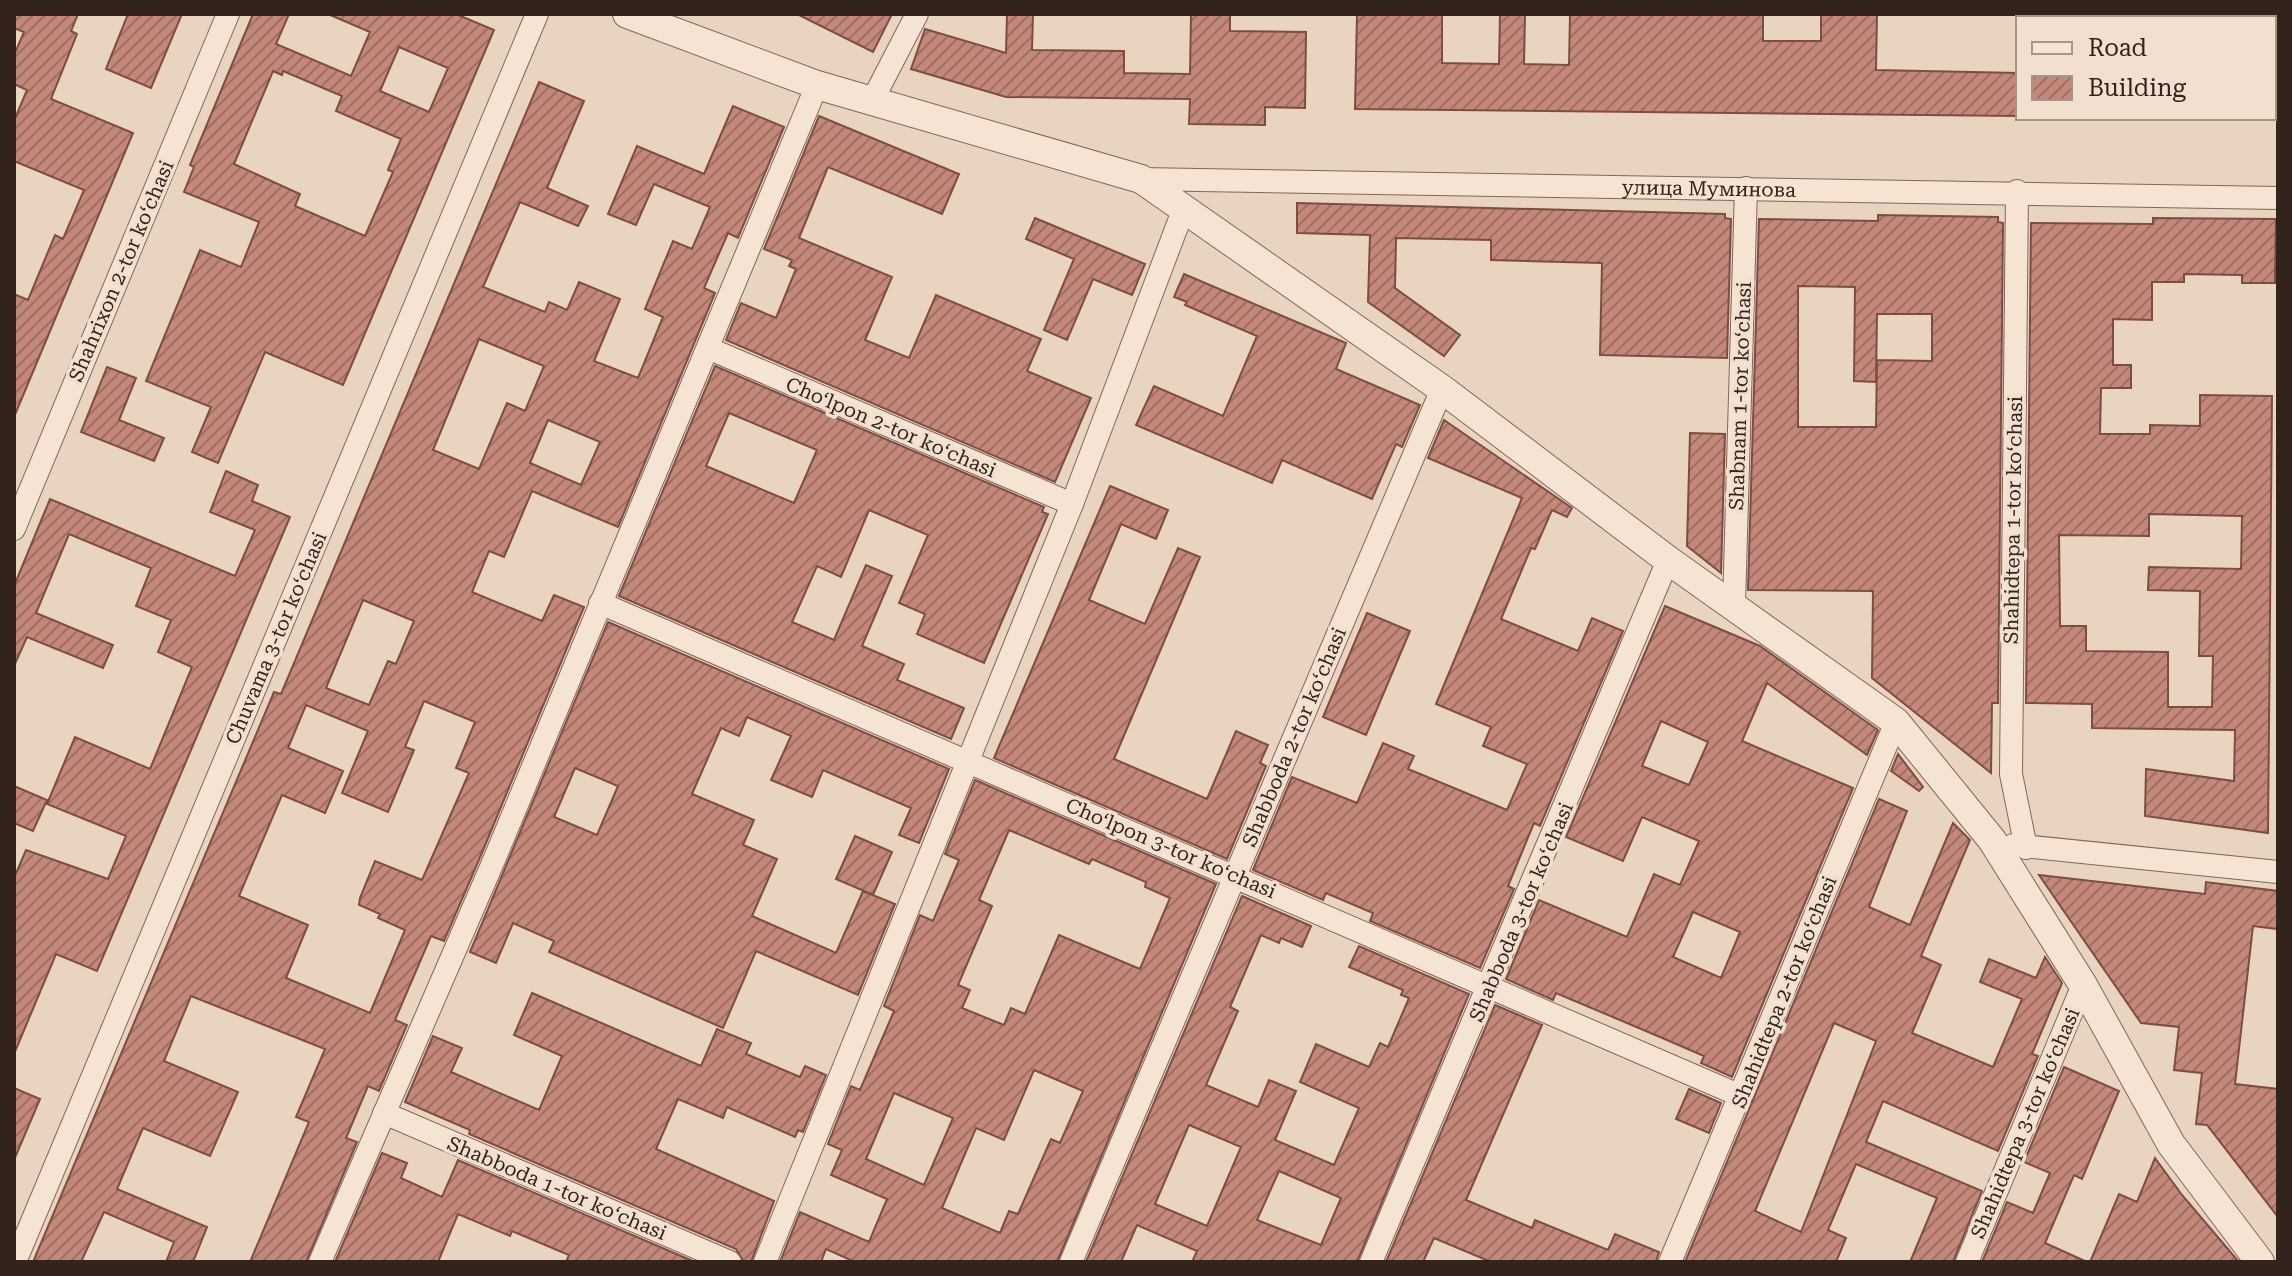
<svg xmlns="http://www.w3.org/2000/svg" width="2292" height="1276" viewBox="0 0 2292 1276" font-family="'Roboto Serif',serif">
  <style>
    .building { fill: url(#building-hatch); stroke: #7d4d43; stroke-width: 2; fill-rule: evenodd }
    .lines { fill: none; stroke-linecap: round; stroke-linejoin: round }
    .minor-casing { stroke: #81665b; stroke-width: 24 }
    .tertiary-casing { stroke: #81665b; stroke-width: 30 }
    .minor { stroke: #f5e3d3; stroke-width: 22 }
    .tertiary { stroke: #f5e3d3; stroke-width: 28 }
    .labels { text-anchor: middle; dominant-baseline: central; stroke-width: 7; stroke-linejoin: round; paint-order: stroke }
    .street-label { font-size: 20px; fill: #32231d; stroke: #f1e0d0 }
  </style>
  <defs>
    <pattern id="building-hatch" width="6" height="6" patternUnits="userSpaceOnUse" patternTransform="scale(2)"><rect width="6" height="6" fill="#c4887b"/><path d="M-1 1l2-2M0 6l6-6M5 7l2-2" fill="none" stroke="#a06f64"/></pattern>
  </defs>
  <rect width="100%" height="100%" fill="#e9d4c1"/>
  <!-- building -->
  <path class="building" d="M14,14H78L71,31L77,34L51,99L133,133L14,417V294L28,300L55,235L63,239L84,190L14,161V121L27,90L14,84V55L24,32L14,28Z
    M128,14H182L151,88L106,69Z
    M253,14H289L276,44L351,76L370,32L328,14H456L494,30L343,385L265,352L218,463L192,452L211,407L146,381L200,250L241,267L259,222L184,192L194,167L190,165ZM399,47L448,68L429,112L380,91ZM273,71L282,75L283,71L342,96L336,111L401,139L388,170L393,172L365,236L295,206L300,194L234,164Z
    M797,14H892L873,52Z
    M1007,14H1033L1032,50L1124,51V73L1190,74L1191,14H1230V31L1306,32L1305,108L1265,107V125L1189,124L1190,99L1006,97L911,69L925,29L1006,53Z
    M1357,14H1442V63L1499,64L1500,14H1525L1524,64L1569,65L1570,14H1763V41H1821V14H1877L1876,70L2018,73V116L1355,109Z
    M539,82L584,101L547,188L588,206L578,226L520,202L483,287L545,312L549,302L567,310L579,282L620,299L594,361L638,378L663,317L645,309L673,241L692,249L710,207L654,184L636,225L608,214L637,146L704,174L733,106L784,127L738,238L728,233L704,288L715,293L618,527L532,491L504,557L489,551L472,592L542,621L554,595L584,607L481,855L444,941L431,936L395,1020L407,1025L379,1091L368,1086L346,1138L357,1142L306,1262H250L309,1122L296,1117L325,1049L191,996L164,1061L238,1092L210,1156L143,1128L117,1189L207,1227L193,1262H166L174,1242L104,1212L81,1262H33L274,692L281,694ZM479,339L544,366L525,411L507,403L479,469L433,450ZM548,420L600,442L581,485L530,463ZM363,600L414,621L396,664L388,661L369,705L326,688ZM424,701L475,722L456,768L469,773L422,880L375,861L360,898L359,905L380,914L378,918L405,930L370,1013L286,978L308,925L239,896L282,795L325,813L343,771L288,748L306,705L368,731L342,793L388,812L414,750L405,747Z
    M819,116L959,174L942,214L828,167L799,238L892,277L865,340L909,358L936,295L1041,339L1027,371L1091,398L1055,482L726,340L741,303L776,318L796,269L789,266L792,260L764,249Z
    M1297,203L1725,214V218L1731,219L1727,358L1600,355L1602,263L1491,260V240L1396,238L1395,288L1460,335L1444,356L1368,302L1370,235L1297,233Z
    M1878,215L1998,217V222L2003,223L1998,703H1992L1991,773L1872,678L1873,591L1748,590L1759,219L1878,221ZM1798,286L1855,287L1854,381L1876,382L1877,314H1932V361L1877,360L1876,427H1798Z
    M1035,218L1145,264L1132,295L1093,279L1067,340L1044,330L1074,259L1026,239Z
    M2153,218L2276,219L2275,283H2242V275L2184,274V282H2152V320L2113,319V365H2131V388H2101L2100,434H2150V425L2200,426V395L2272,396L2268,833L2145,816L2146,769L2234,781L2235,730L2092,728V704L2026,703L2031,223L2153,224ZM2149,514L2242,516L2241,569L2149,567L2148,590L2200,591L2199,656H2213L2212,707H2168V652L2086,651V626H2060L2059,535L2149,536Z
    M1184,274L1346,343L1336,369L1420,405L1402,447L1396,444L1372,499L1282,460L1272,483L1136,425L1154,386L1223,416L1257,336L1185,305L1187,302L1174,297Z
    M715,366L1044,507L1042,512L1048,514L984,663L917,634L925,614L899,603L928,535L869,510L841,577L817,566L792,622L834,640L866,565L892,576L862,646L904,664L897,680L964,708L951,739L619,596ZM729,413L817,450L794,503L706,466Z
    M107,367L136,378L119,420L164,438L154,461L81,432Z
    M1444,420L1572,508L1567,517L1552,510L1535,549L1531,548L1501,619L1578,651L1592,618L1623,631L1540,826L1534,823L1508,886L1514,889L1480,968L1370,921L1373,913L1326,893L1323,900L1253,870L1292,777L1357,803L1383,743L1414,756L1408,769L1507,810L1527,764L1483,746L1491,727L1436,704L1522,498L1428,458Z
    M1690,433L1725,434L1721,573L1687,546Z
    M226,471L258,485L252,501L290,517L97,971L56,954L14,1054V878L26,850L108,879L126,836L47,804L75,737L150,769L192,667L158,652L171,620L136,606L151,568L69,534L36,613L113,645L103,668L27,637L14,666V586L50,499L235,576L255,530L210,512Z
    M1110,486L1168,510L1156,539L1121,524L1089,600L1145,624L1178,548L1200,557L1114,759L1207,799L1236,731L1268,745L1260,763L1266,766L1227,859L994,758Z
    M1665,606L1760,646L1878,730L1867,755L1767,683L1742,741L1853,788L1732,1077L1701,1063L1704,1056L1660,1037L1556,993L1553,1000L1506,979L1539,900L1627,937L1654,874L1680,885L1699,841L1642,817L1623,861L1566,837ZM1661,721L1708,742L1689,785L1642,766ZM1693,912L1740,932L1721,978L1673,957Z
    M1367,613L1410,631L1366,735L1323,717Z
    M608,622L949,769L919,843L899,835L911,808L823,770L812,797L771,780L791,736L747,717L739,736L721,728L692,794L754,820L743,845L777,859L752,916L836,953L863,891L895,904L858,995L756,951L723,1028L549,952L554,941L513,923L496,963L470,952ZM575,768L618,786L597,835L554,817Z
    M1898,754L1923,787L1919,791L1891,771Z
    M975,780L1216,884L1057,1262H855L826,1249L821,1262H780L800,1212L869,1242L887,1199L831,1175L842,1150L828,1144L851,1086L860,1090L894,1011L884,1006L920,915L933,921L959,860L945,854ZM1009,830L1089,864L1092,859L1146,882L1145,887L1170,898L1140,969L1059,935L1025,1014L1011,1008L1004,1025L962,1008L970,990L958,985L992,906L979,900ZM1034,1070L1083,1091L1060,1143L1051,1139L1018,1214L1009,1211L1000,1233L942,1208L976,1128L1004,1140ZM894,1093L953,1118L924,1185L866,1159Z
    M14,786L47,800L33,831L14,823Z
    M1879,799L1907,811L1869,907L1910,925L1953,823L1970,840L1921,956L1941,965L1912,1033L1993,1067L2022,999L1980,982L1989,959L2036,978L2045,957L2062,983L2032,1054L2038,1056L1998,1151L1883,1101L1866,1142L1982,1191L1953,1262H1910L1937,1198L1856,1164L1828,1230L1846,1238L1836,1262H1685ZM1834,1023L1876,1041L1801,1232L1755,1211Z
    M855,836L892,852L873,895L836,879Z
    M2039,875L2205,894L2206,882L2278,891V929L2253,926L2235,1084L2278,1089V1217L2207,1125L2196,1124L2202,1073L2174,1070L2179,1027L2141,1023Z
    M1242,896L1311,926L1302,947L1281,938L1279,943L1261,935L1230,1007L1238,1011L1206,1085L1258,1107L1269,1080L1296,1091L1275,1140L1334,1165L1359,1108L1300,1082L1316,1044L1369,1067L1380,1043L1388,1047L1409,998L1401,995L1403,990L1349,967L1359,946L1469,994L1357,1262H1192L1197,1251L1137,1225L1121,1262H1086ZM1189,1125L1241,1147L1207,1226L1155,1204ZM1279,1171L1341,1198L1321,1245L1257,1220Z
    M532,993L701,1066L717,1029L751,1043L746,1054L800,1077L805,1066L826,1075L803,1132L798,1130L795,1137L727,1107L723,1118L678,1099L656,1149L774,1201L751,1262H744L736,1249L469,1134L470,1130L405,1102L433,1036L462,1048L451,1072L539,1110L562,1056L514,1035Z
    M1495,1005L1542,1025L1466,1200L1532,1228L1535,1220L1608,1250L1615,1234L1659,1252L1656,1262H1491L1434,1238L1423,1262H1386Z
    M2064,1067L2119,1091L2082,1179L2074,1175L2045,1243L2087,1262H1982L2007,1202L2033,1213L2050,1173L2024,1162Z
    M14,1088L40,1099L14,1160Z
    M1689,1089L1721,1103L1709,1133L1676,1119Z
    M382,1153L407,1163L401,1178L442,1197L458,1160L695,1262H566L569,1255L512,1231L510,1236L458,1214L438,1262H335Z
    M2155,1158L2182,1195L2239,1262H2090L2119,1194L2137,1202Z"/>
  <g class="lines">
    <defs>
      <g id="minor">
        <path d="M872,101L917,14"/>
        <path id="s1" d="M1141,179L2278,198"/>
        <path d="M2017,191L2011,774L2026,848"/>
        <path d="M710,349L1072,504"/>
        <path d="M14,529L228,14"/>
        <path d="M600,603L1741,1096"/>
        <path d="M1734,604L1746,188"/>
        <path d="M2013,845L2278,872"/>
        <path d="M384,1113L730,1262"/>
        <path d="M15,1262L537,14"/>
        <path d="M320,1262L494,860L817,85"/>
        <path d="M765,1262L1072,504L1184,208"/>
        <path d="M1071,1262L1442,389"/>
        <path d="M1371,1262L1668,560"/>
        <path d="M1670,1262L1896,722"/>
        <path d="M1967,1262L2083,985"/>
      </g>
      <path id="tertiary" d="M627,14L817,85L1141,179L1442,389L1668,560L1896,722L1992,840L2083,985L2171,1144L2260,1262"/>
    </defs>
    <!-- minor casing -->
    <use href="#minor" class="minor-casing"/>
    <!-- tertiary casing -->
    <use href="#tertiary" class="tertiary-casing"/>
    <!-- minor -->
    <use href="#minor" class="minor"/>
    <!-- tertiary -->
    <use href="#tertiary" class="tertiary"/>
  </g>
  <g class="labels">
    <!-- street labels -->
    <g class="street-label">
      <text stroke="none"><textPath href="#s1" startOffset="568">улица Муминова</textPath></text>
      <text transform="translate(121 271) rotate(-67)">Shahrixon 2-tor koʻchasi</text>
      <text transform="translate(1740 396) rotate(-88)">Shabnam 1-tor koʻchasi</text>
      <text transform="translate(891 427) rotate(23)">Cho‘lpon 2-tor koʻchasi</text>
      <text transform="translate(2013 520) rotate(-89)">Shahidtepa 1-tor koʻchasi</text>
      <text transform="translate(276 638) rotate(-67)">Chuvama 3-tor koʻchasi</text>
      <text transform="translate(1294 737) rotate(-67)">Shabboda 2-tor koʻchasi</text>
      <text transform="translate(1171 848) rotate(23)">Cho‘lpon 3-tor koʻchasi</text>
      <text transform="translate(1521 912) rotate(-67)">Shabboda 3-tor koʻchasi</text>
      <text transform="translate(1784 992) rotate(-68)">Shahidtepa 2-tor koʻchasi</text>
      <text transform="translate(2025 1123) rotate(-67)">Shahidtepa 3-tor koʻchasi</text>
      <text transform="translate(557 1188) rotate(23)">Shabboda 1-tor koʻchasi</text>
    </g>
  </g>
  <!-- border -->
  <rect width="2292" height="1276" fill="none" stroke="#32231d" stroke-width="32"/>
  <!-- legend -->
  <rect x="2016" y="16" width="260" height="104" fill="#f1e0d0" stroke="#a59488" stroke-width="2"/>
  <rect x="2032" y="42" width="40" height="12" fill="#f5e3d3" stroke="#a59488" stroke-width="2"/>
  <text x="2088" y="56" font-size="24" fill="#32231d">Road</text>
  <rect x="2032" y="76" width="40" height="24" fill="url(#building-hatch)" stroke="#a59488" stroke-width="2"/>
  <text x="2088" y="96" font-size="24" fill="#32231d">Building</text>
</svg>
